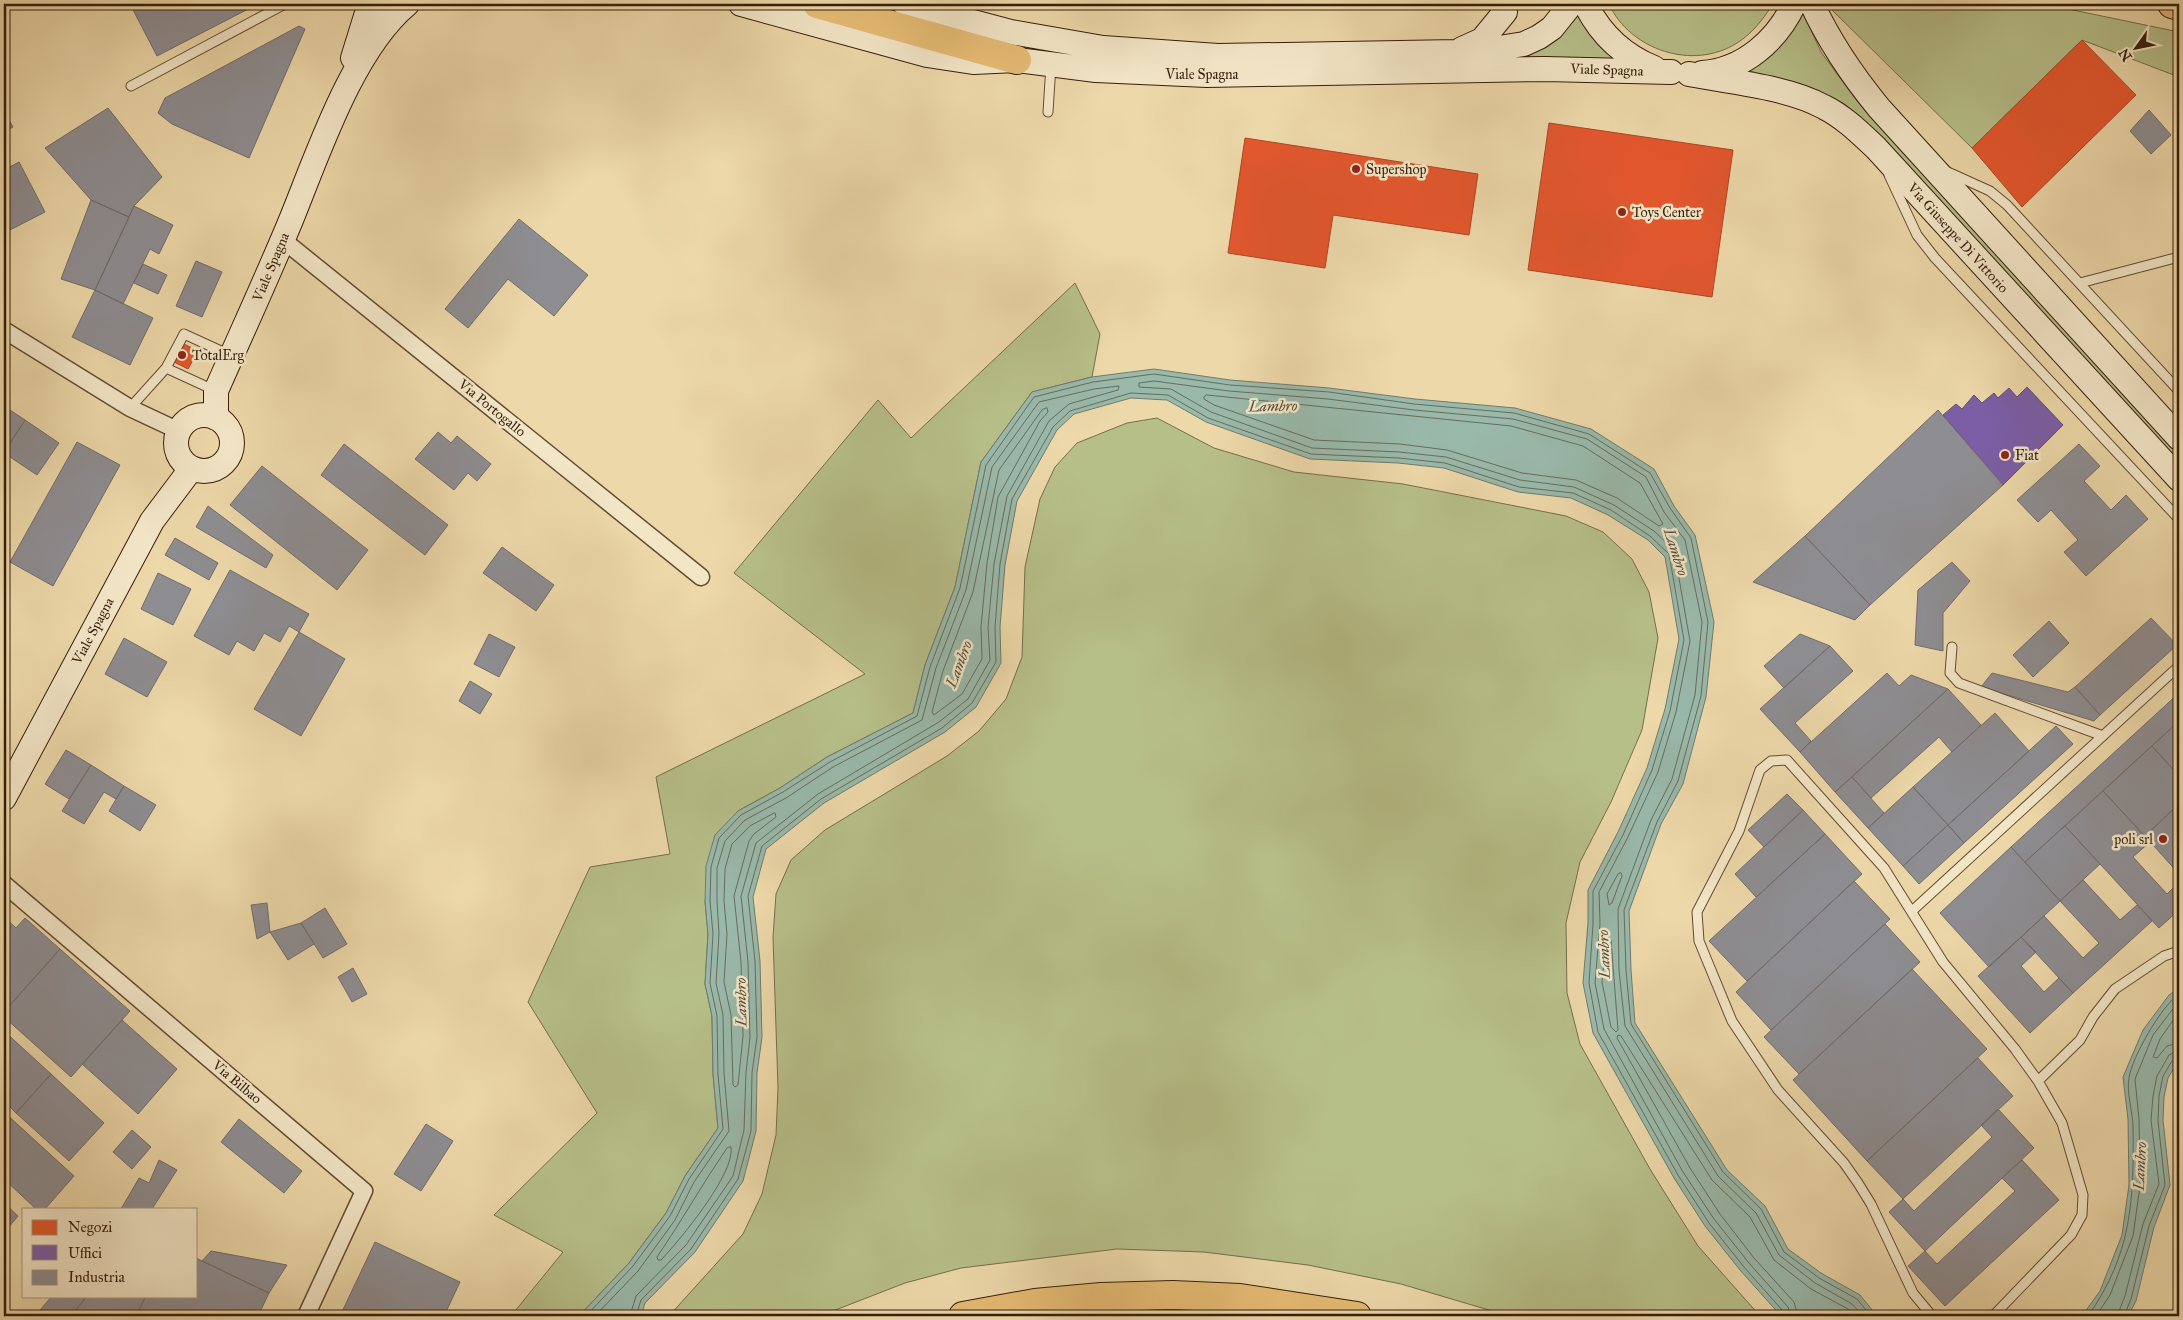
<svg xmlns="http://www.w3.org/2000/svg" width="2183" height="1320" viewBox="0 0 2183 1320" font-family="'IM FELL Great Primer',serif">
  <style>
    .green { fill: #b7bf89; stroke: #766e4a }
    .water { fill: #99b9ab; stroke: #717b6b }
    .shops { fill: #e4572e; stroke: #b04624 }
    .offices { fill: #7b5ea7; stroke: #664b78 }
    .industry { fill: #8d8d92; stroke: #736c6a }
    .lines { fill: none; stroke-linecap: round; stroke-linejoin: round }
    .shore { stroke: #686c5b; stroke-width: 1 }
    .lane-casing { stroke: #644c32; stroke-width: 11 }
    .street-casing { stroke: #644c32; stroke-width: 19 }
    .secondary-casing { stroke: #361e0b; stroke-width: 26 }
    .highway-casing { stroke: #361e0b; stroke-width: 30 }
    .lane { stroke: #f3e6c7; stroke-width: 9 }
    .street { stroke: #f3e6c7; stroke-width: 16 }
    .secondary { stroke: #f3e6c7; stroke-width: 24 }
    .highway { stroke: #e6bc74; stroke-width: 28 }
    .poi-dot { fill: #8f2418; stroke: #f3e6c7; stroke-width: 2 }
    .labels { text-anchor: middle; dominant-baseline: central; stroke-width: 5; stroke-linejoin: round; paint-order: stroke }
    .street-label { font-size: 14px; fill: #361e0b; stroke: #f3e6c7 }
    .poi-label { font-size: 14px; fill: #361e0b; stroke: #f3e6c7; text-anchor: start }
    .water-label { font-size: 15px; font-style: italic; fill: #544c3b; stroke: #f3e6c7 }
  </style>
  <rect width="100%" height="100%" fill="#edd8a9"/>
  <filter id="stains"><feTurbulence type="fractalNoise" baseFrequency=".004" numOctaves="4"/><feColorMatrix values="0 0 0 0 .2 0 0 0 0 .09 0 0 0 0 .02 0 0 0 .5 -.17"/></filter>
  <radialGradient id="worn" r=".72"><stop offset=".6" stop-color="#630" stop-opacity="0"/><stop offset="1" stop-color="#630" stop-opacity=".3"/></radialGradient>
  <!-- green -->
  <path class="green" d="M1609,4H1773C1763,19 1753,33 1737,43C1693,71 1630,50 1609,4Z
    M1836,4H2044L2179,32V77L2082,40L1972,148L1830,8Z
    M1800,6L1821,52L1857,101L2179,453V462L1878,133L1843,103L1809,87L1743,69Z
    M1581,12L1623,63L1512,56C1547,52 1560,38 1581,12Z
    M1075,283L1100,334L1092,377L1032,392L981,462L955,587L925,665L913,713L827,757L780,788L738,811L705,901L708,934L705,984L712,1016L713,1074L718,1128L685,1176L666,1213L629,1263L579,1316H511L563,1252L494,1215L597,1113L528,1002L590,867L670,854L656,777L865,674L734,573L878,400L911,438Z
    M1157,418L1214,448L1294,472L1403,484L1566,516L1603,532L1632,559L1649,592L1658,638L1642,730L1611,802L1580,862L1566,923L1567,993L1580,1044L1650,1169L1698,1246L1760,1316H1509L1401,1284L1308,1265L1204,1252L1117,1249L961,1268L905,1283L820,1316H669L743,1234L762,1194L776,1135L778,1088L773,937L776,894L791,860L825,830L947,756L979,731L1006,699L1022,657L1025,567L1040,499L1055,467L1077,443L1127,423Z"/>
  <!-- water -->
  <path class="water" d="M1154,369L1230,380L1329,388L1415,399L1515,408L1591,429L1654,469L1674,506L1695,535L1714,622L1706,697L1683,784L1661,824L1629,911L1631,970L1635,1023L1727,1170L1765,1206L1788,1249L1821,1273L1860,1295L1877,1316H1781L1740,1270L1705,1226L1674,1178L1593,1033L1583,983L1588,923V890L1618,832L1647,768L1665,709L1679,639L1665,557L1648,540L1608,515L1571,498L1518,492L1444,468L1398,463L1310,459L1206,422L1167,400L1131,398L1074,414L1057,430L1017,501L1005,565L1000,627L1001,663L976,707L945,732L824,803L766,849L753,897L760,961L762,1037L757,1073L756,1131L743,1181L695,1252L645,1303L641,1316H579L629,1263L666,1213L685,1176L718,1128L713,1074L712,1016L705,984L708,934L705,901L706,866L715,835L738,811L780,788L827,757L913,713L925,665L955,587L981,462L1032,392L1092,377Z
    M2179,988V1060L2168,1078L2164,1097L2163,1120L2170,1185L2154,1227L2136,1301L2128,1316H2082L2100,1291L2122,1235L2129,1185L2128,1119L2123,1077L2143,1030L2169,995Z"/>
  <!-- shops -->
  <path class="shops" d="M2082,40L2136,95L2022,207L1972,148Z
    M1549,123L1733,150L1712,297L1528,270Z
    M1245,138L1478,174L1469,235L1333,215L1325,268L1228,253Z
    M178,341L198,351L188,369L168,359Z"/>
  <!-- offices -->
  <path class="offices" d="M2027,387L2063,425L2003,485L1943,415L1956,404L1962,409L1974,395L1982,403L1994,393L1998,398L2009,388L2017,397Z"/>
  <!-- industry -->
  <path class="industry" d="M130,4H258L157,56Z
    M299,26L305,29L249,158L172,124L158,113L165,98Z
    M108,108L162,177L134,206L129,217L91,200L45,148Z
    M2149,110L2171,135L2151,154L2130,131Z
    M4,111L13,127L4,132Z
    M19,162L45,212L4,233V170Z
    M91,200L129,217L95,290L61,279Z
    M134,206L173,225L159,254L150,249L123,304L95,290Z
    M519,219L588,275L554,316L508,279L468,328L445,309Z
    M196,261L222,272L202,317L176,306Z
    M143,264L167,275L158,294L134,283Z
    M95,290L153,318L130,365L72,337Z
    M4,406L25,420L4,452Z
    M1938,410L2003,485L1870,605L1805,536Z
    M25,420L59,443L37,475L4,453Z
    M438,432L451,443L457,436L491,464L477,481L468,473L454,490L415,459Z
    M77,442L120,465L53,586L10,562Z
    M344,444L448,525L425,555L321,475Z
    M2079,444L2100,466L2084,481L2111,510L2126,495L2148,519L2086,576L2064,552L2078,540L2051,510L2038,522L2017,500Z
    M262,466L368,550L337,590L230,505Z
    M208,506L273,555L266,568L196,527Z
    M1805,536L1870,605L1855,620L1753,582Z
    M175,538L218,563L209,580L165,555Z
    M502,547L554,585L536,611L483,573Z
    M1952,562L1970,581L1943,613V651L1915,645L1918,590Z
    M230,570L309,614L299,632L289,626L280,642L264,633L254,651L237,641L229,655L194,636Z
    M158,573L191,589L173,625L141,609Z
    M2151,618L2177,645L2100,715L2075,687Z
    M2049,621L2069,643L2033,677L2013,655Z
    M299,632L345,659L301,736L254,709Z
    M489,634L515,647L499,677L474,664Z
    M1800,634L1830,646L1784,688L1764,666Z
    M124,638L167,662L147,697L105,674Z
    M1830,646L1853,671L1795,723L1811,741L1800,752L1760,709Z
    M1887,673L1899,686L1911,675L1948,689L1835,792L1800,752Z
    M1992,673L2068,692L2075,687L2100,715L2094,721L1981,687Z
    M470,681L492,694L480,714L459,701Z
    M1948,689L1981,725L1952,752L1939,737L1871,798L1852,777Z
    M2179,693V721L2025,862L2011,847Z
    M1995,713L2029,751L1948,825L1913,787Z
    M2179,721V776L2152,746Z
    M2056,726L2073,744L1964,843L1948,825Z
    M2152,746L2179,776V804L2145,836L2103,791Z
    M66,750L91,765L69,799L45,784Z
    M91,765L124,786L116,799L104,792L84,824L62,811Z
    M1852,777L1884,813L1868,828L1835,792Z
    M124,786L156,805L140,831L109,811Z
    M1913,787L1948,825L1903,866L1868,828Z
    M2103,791L2150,842L2133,857L2167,894L2179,882V910L2159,928L2065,826Z
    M1787,794L1803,810L1764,847L1748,830Z
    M2179,804V874L2145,836Z
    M1803,810L1825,834L1756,897L1735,874Z
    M1948,825L1964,843L1919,884L1903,866Z
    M2065,826L2100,864L2060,901L2025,862Z
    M1825,834L1862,874L1747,981L1709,941Z
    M2011,847L2060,901L1989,967L1940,913Z
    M2083,880L2120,920L2137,905L2152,921L2073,993L2021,937L2044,916L2083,958L2099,943L2060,901Z
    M1854,881L1890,919L1771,1030L1736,992Z
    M267,903L270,932L257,939L251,905Z
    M325,908L347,944L323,958L301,923Z
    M4,917L16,928L25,918L60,949L4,1012Z
    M301,923L314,944L288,960L270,932Z
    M1885,924L1920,962L1799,1074L1764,1037Z
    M2021,937L2036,952L2021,966L2044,992L2059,978L2073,993L2030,1033L1978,976Z
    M60,949L130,1011L71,1077L4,1017V1012Z
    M353,968L367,994L352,1002L338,977Z
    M1912,969L1987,1049L1867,1161L1793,1080Z
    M122,1020L177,1069L138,1114L82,1064Z
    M4,1031L51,1074L16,1113L4,1101Z
    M1978,1058L2013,1096L1903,1199L1867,1161Z
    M51,1074L104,1123L69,1161L16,1113Z
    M1998,1109L2034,1148L1925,1251L1889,1212L1903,1199L1914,1211L1992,1137L1981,1125Z
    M4,1112L74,1176L45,1209H36L4,1179Z
    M239,1119L302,1171L284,1193L221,1142Z
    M426,1124L453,1141L421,1191L394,1174Z
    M132,1130L151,1147L132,1169L113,1152Z
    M159,1160L177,1170L152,1209H121L139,1178L149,1183Z
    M2022,1160L2059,1200L1945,1306L1908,1266L1925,1251L1937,1264L2015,1191L2002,1178Z
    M4,1203L18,1216L4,1233Z
    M375,1242L460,1282L444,1316H340Z
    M211,1251L287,1265L269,1293L202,1261Z
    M196,1258L269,1293L258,1316H136L146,1296H196Z
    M52,1296H87L71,1316H35Z
    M87,1296H146L136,1316H71Z"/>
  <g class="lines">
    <!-- shore -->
    <path class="shore" d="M1207,395L1511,426L1583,446L1640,483L1663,524L1659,526L1617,498L1576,480L1522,473L1447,450L1400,444L1314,440L1214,405L1204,399V397Z
      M1047,408L1048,412L1040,421L998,497L987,563L981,627L982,659L962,694L934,715L932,712L943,671L973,592L999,470L1042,410Z
      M775,813L776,817L754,834L749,841L734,896L741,962L743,1036L738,1085L735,1087L733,1085L731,1015L724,982L727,934L724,901L725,869L732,844L750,826Z
      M1621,873L1622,876L1612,903L1609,905L1607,894L1618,874Z
      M1609,938L1611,940L1618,1030L1616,1032L1611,1027L1602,982L1606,940Z
      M2179,1012L2160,1039L2153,1057L2157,1058L2167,1046L2179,1043
      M731,1147C736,1173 679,1241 661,1260H658L657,1257C682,1221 702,1184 727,1148Z
      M586,1316L633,1266L670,1216L689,1179L723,1129L718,1074L717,1016L710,983L713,934L710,901L711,867L719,838L741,815L783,792L830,762L917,716L930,667L960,588L986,465L1034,397L1093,382L1154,374L1230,385L1329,392L1414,404L1514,413L1589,434L1650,473L1670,508L1691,538L1708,622L1701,696L1678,781L1657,822L1624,910L1626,970L1631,1024L1723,1172L1761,1209L1784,1252L1819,1278L1857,1299L1871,1316
      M595,1316L638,1271L675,1220L694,1182L729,1131L724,1073L723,1015L716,983L719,934L717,901V868L725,841L745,820L786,798L833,767L922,720L936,668L966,590L992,467L1039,402L1094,389L1119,386L1118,390L1069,404L1049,421L1007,496L994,564L988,627L990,660L968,699L939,722L818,794L756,843L741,896L748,962L750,1037L746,1072L744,1130L733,1176L686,1245L636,1296L630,1316
      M636,1316L641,1300L691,1249L738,1179L751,1131L752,1073L757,1037L755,961L748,896L762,846L821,799L942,728L972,703L996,662L995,627L1000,564L1012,499L1053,427L1070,411L1131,393L1168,395L1208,418L1311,454L1399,458L1445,463L1519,487L1573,493L1611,510L1650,536L1669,554L1684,640L1670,711L1652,770L1623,835L1593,891V924L1589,983L1598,1032L1678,1175L1709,1223L1744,1267L1783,1311L1785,1316
      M1791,1316L1788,1307L1749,1263L1714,1219L1683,1172L1604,1029L1595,983L1600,924L1599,892L1628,837L1658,772L1676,712L1690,641L1674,550L1654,531L1614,505L1574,487L1520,480L1446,457L1399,452L1312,448L1211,412L1171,389L1139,387V383L1154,381L1229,391L1328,399L1414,410L1513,419L1587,439L1646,477L1664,512L1685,540L1702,622L1695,695L1672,779L1651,820L1618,909L1619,971L1625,1026L1718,1176L1756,1213L1779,1255L1815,1283L1852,1304L1863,1316
      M1798,1316L1794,1302L1754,1258L1720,1214L1690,1168L1617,1038L1618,1035L1621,1036L1712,1180L1750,1217L1774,1260L1811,1289L1848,1309L1853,1316
      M2088,1316C2132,1254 2134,1200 2133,1127C2133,1113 2126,1091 2129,1078C2132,1057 2162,1005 2179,994
      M2096,1316L2110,1295L2133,1236L2140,1186L2139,1119L2135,1079L2153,1035L2179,1001
      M2117,1316L2125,1296L2143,1224L2159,1184L2151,1120L2153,1096L2157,1076L2169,1055L2179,1050
      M2124,1316L2131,1299L2149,1226L2165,1185L2158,1121L2159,1096L2163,1076L2172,1061L2179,1057"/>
    <defs>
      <path id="lane" d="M131,86L285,4
        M1048,112L1051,65
        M1948,172L1990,191L2007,205L2179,391
        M1889,175L1917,235L1935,258L2179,519
        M2080,283L2179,257
        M166,368L216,391
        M130,408L166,368L184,334L232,356
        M1952,647L1950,673L1959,683L2103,736
        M1912,911L2179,666
        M2038,1081L2080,1040L2093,1017L2115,989L2164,956L2179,951
        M1932,1316L1913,1293L1871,1204L1858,1183L1844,1163L1778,1090L1732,1021L1699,941L1697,912L1739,831L1760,770L1771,761L1787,760L1884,868L1943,962L2015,1049L2038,1081L2062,1123L2083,1195L2082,1215L2071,1235L1993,1316"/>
      <path id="street" d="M283,240L701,577
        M4,330L130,408L179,431
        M4,884L364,1191L306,1316"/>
      <path id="secondary" d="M741,4L927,55L973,62L1017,60L1096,70L1207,75L1545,69L1671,72
        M905,4L1011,32L1103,48L1218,56L1457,52L1499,48L1524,44L1539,37L1552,28L1568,8
        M1812,4C1830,43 1852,75 1879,108L2179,438
        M1587,7C1602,36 1624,56 1654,68
        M1462,49L1482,40L1505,12
        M353,58L366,16L373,4
        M1702,73C1744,70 1777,40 1794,4
        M1689,74C1730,82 1788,87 1824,107C1844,117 1860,133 1876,148L2179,479
        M176 443a28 28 0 1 1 56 0a28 28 0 1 1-56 0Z
        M216,418V391C241,334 267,278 291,220C318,154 352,50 407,4
        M4,798L152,521L191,469"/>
      <path id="highway" d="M817,4L1017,60
        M2172,4L2179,6
        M963,1316L1035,1303L1101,1297L1173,1295L1240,1298L1357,1316"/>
    </defs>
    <!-- lane casing -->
    <use href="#lane" class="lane-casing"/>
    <!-- street casing -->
    <use href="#street" class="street-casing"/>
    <!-- secondary casing -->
    <use href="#secondary" class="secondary-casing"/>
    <!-- highway casing -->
    <use href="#highway" class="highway-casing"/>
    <!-- lane -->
    <use href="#lane" class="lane"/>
    <!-- street -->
    <use href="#street" class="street"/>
    <!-- secondary -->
    <use href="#secondary" class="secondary"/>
    <!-- highway -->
    <use href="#highway" class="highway"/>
  </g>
  <!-- markers -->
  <g class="poi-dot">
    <circle cx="1356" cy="169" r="5"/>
    <circle cx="1622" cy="212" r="5"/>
    <circle cx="182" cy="355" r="5"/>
    <circle cx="2005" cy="455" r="5"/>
    <circle cx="2163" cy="839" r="5"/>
  </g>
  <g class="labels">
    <!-- street labels -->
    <g class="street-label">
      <text transform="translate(1607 70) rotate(2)">Viale Spagna</text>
      <text x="1202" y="74">Viale Spagna</text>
      <text transform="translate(1958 238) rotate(48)">Via Giuseppe Di Vittorio</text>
      <text transform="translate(271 267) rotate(-67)">Viale Spagna</text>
      <text transform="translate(492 408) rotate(39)">Via Portogallo</text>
      <text transform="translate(93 631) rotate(-62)">Viale Spagna</text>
      <text transform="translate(237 1082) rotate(40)">Via Bilbao</text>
    </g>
    <!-- poi labels -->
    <g class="poi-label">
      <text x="1366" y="169">Supershop</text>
      <text x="1632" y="212">Toys Center</text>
      <text x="192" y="355">TotalErg</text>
      <text x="2015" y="455">Fiat</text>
      <text x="2153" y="839" text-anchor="end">poli srl</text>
    </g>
    <!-- water labels -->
    <g class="water-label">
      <text transform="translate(1273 406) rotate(-1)">Lambro</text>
      <text transform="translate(1676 552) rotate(72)">Lambro</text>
      <text transform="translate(959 664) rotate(-69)">Lambro</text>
      <text transform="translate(1604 954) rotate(-92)">Lambro</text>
      <text transform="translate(741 1002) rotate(-91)">Lambro</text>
      <text transform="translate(2140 1166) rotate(-87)">Lambro</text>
    </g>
  </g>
  <!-- margin -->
  <rect width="2183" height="1320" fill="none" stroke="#edd8a9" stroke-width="20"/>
  <rect x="5" y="5" width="2173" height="1310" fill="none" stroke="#361e0b" stroke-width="2.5"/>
  <rect x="10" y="10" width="2163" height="1300" fill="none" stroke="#361e0b"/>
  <!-- legend -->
  <rect x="22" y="1208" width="175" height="90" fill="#f3e6c7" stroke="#a7967c"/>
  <rect x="32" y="1220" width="25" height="15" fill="#e4572e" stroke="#a7967c"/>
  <text x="68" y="1232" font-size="15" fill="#361e0b">Negozi</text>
  <rect x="32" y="1245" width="25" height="15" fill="#7b5ea7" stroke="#a7967c"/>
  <text x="68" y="1258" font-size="15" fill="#361e0b">Uffici</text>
  <rect x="32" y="1270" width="25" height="15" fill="#8d8d92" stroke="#a7967c"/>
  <text x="68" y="1282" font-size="15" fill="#361e0b">Industria</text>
  <!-- north arrow -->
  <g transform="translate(2136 48) rotate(237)" stroke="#f3e6c7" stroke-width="4" paint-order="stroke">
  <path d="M0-4L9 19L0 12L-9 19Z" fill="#361e0b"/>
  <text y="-8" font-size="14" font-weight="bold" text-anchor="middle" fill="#361e0b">N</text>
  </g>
  <rect width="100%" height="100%" filter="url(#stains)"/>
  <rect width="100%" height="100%" fill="url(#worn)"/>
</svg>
